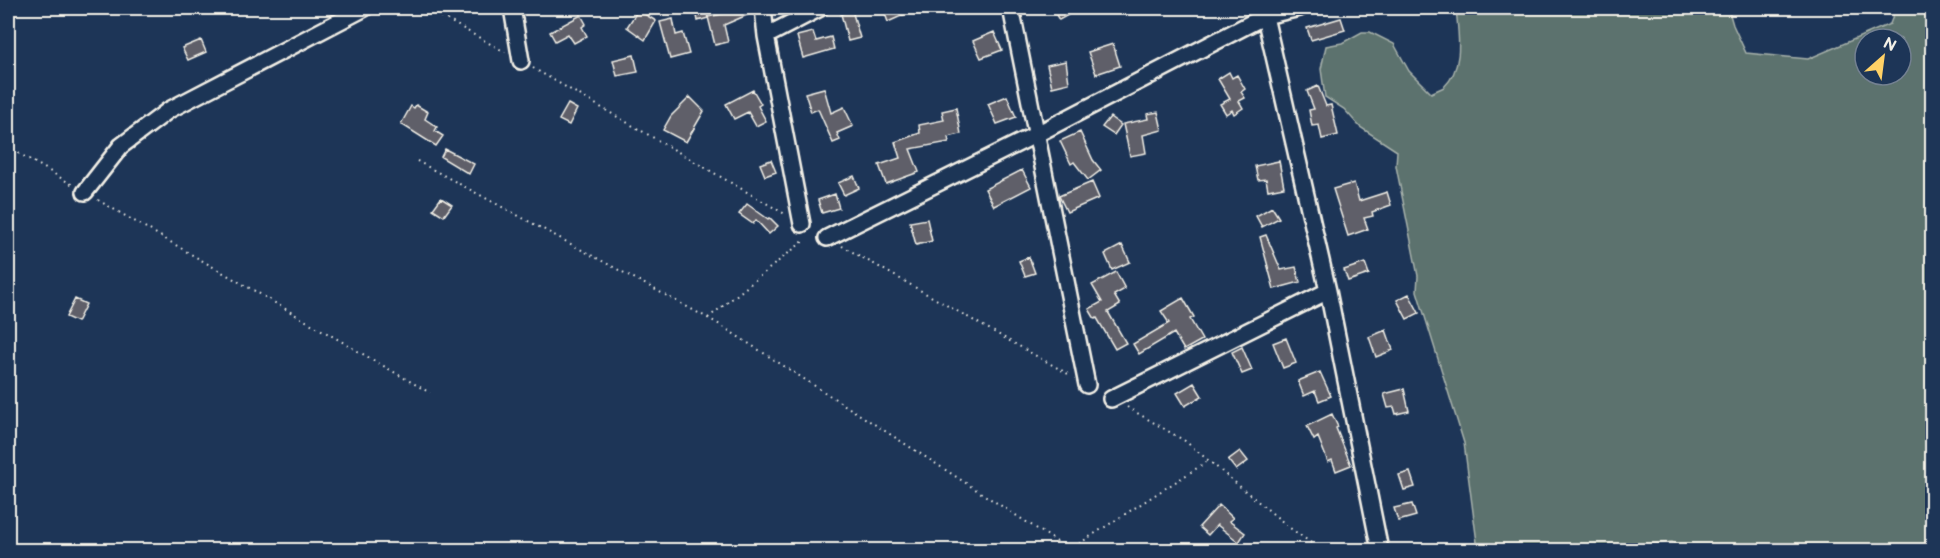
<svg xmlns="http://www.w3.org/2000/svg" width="1940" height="558" viewBox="0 0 1940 558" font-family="'Balsamiq Sans',sans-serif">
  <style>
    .green { fill: #5b726e; stroke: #a8b2ab; stroke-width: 1.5; fill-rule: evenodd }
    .building { fill: #5e5e69; stroke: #f4f1e8; stroke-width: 1.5 }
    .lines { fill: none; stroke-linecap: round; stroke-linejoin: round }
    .minor-casing { stroke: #f4f1e8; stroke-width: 20 }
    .path { stroke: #f4f1e8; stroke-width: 2; stroke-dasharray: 1.5 4.5; stroke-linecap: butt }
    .minor { stroke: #1d3557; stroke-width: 15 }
  </style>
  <rect width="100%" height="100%" fill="#1d3557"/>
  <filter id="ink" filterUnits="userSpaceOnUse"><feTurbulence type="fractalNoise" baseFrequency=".0167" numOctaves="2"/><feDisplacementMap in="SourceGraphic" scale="12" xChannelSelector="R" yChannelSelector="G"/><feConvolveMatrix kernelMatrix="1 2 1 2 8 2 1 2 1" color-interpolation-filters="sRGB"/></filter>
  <g filter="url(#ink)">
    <!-- green -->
    <path class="green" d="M1456,8H1728L1733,25L1746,53L1808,59L1890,24L1896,8H1932V550H1683L1672,542L1643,545L1636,550H1478L1464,443L1417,291L1418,276L1396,166L1397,151L1360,127L1344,109L1325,97L1321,69L1326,46L1342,43L1362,32H1370L1394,44L1409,71L1431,93C1435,91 1440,89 1444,87C1465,67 1458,33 1456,8ZM1865,39H1901V75H1865Z"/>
    <!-- building -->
    <path class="building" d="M706,8L708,18L698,21L696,10Z
      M748,8H753L754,12L724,25L728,42L715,45L708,17Z
      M883,8H919L888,22Z
      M1052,8H1064L1068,15L1059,20Z
      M638,10L656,21L645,40L627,27Z
      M852,10L860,38L848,41L841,14Z
      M581,15L586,24L582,27L587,36L574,43L568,34L555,41L550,32Z
      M1341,18L1345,30L1311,40L1307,28Z
      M673,19L676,35L683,33L689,54L670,59L660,22Z
      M813,32L816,41L831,37L834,49L803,58L797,36Z
      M994,32L1002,50L981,58L973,41Z
      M201,40L206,52L188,60L182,48Z
      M1113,44L1120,66L1096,74L1088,52Z
      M634,55L638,72L617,76L613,60Z
      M1066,61L1069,83L1052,87L1047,65Z
      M1229,72L1232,78L1237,75L1245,89L1241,92L1245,98L1239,101L1243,108L1234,114L1232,110L1226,114L1220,104L1230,99L1218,79Z
      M1318,86L1326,106L1331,105L1338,135L1322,139L1319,125L1312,126L1309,110L1314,109L1307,91Z
      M824,88L831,113L844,107L853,126L837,133L840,140L833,143L818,109L811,112L805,93Z
      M753,90L761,104L758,106L766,121L756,126L748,112L734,119L726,104Z
      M1007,96L1016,117L997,124L988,104Z
      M690,97L704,111L686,142L663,130L671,116Z
      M568,104L577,109L569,125L559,120Z
      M416,105L428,112L425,119L437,127L435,131L443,136L436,146L401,124L411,106L414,108Z
      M956,108L961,134L948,137L949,142L910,149L919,172L886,184L879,165L900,158L895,142L920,133L919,125L944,120L942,111Z
      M1158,112L1162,130L1143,135L1146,153L1130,156L1123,124L1148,119L1147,114Z
      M1110,117L1121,125L1114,135L1102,127Z
      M1080,132L1093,160L1101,170L1088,180L1074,162L1071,164L1060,141Z
      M445,149L474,164L469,174L441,157Z
      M771,160L776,172L765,176L760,164Z
      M1279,161L1284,187L1268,190L1266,179L1258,180L1255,166Z
      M1022,170L1031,187L994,206L985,189Z
      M854,176L859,188L844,195L838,183Z
      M1092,182L1099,198L1067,212L1059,196Z
      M1354,183L1359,201L1387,192L1391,205L1372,212L1373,216L1364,218L1368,229L1348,236L1333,189Z
      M835,194L839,208L822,213L818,200Z
      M441,198L452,205L444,216L433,209Z
      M747,204L768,219L770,218L778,226L769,234L756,220L753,224L739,214Z
      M1272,207L1279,218L1262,227L1256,216Z
      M927,219L932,241L916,245L910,222Z
      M1266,235L1281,270L1296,267L1300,282L1274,289L1260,237Z
      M1122,245L1130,262L1112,270L1105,254Z
      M1029,257L1035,273L1025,276L1019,261Z
      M1365,263L1369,274L1348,281L1344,270Z
      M1116,272L1125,289L1114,295L1120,305L1108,312L1126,343L1115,349L1097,318L1095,319L1089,309L1102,302L1092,285Z
      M1409,294L1419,313L1407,319L1397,300Z
      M1183,298L1194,317L1190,319L1202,340L1184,350L1174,333L1139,354L1133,344L1169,323L1161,311Z
      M75,299L86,304L77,322L66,317Z
      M1386,330L1393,350L1376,357L1369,337Z
      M1286,338L1296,363L1283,368L1273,343Z
      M1242,347L1252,370L1242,374L1232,352Z
      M1320,372L1331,396L1319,401L1315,391L1304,396L1298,381Z
      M1194,383L1202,396L1185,406L1177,393Z
      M1404,389L1409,411L1396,414L1394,407L1388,408L1384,394Z
      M1332,414L1338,427L1336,428L1351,465L1336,471L1332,460L1328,462L1318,437L1314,440L1307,426Z
      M1240,451L1248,461L1236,470L1228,460Z
      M1410,472L1415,487L1404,490L1399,475Z
      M1412,504L1416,516L1398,521L1394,508Z
      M1219,505L1233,518L1229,521L1245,533L1239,542L1217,525L1208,535L1199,527Z"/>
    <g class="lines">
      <defs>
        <path id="minor" d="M512,8L521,61
          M763,8L766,36L802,224
          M1011,8L1087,385
          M1263,8L1328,291L1380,550
          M766,36L820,8
          M85,192L121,146L169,110L365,8
          M827,238L1037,134L1265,16L1300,8
          M1111,399L1328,291"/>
      </defs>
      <!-- minor casing -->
      <use href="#minor" class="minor-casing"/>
      <!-- path -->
      <path class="path" d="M426,8L505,52
        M533,68L785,214
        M8,147L73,185
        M417,161L717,323L1070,550
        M98,200L430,393
        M842,246L1070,375
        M708,318L806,239
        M1127,407L1185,441L1290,528L1321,550
        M1069,550L1208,461"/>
      <!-- minor -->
      <use href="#minor" class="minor"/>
    </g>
  </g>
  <!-- margin -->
  <rect width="1940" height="558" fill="none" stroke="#1d3557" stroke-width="30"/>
  <rect x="15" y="15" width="1910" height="528" fill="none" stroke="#f4f1e8" stroke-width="2" filter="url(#ink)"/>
  <!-- north arrow -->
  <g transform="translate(1883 57) rotate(28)"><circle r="28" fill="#1d3557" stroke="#738091" stroke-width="1.5"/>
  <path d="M0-4.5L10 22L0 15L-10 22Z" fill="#ffd166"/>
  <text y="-9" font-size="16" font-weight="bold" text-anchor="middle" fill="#f4f1e8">N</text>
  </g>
</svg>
